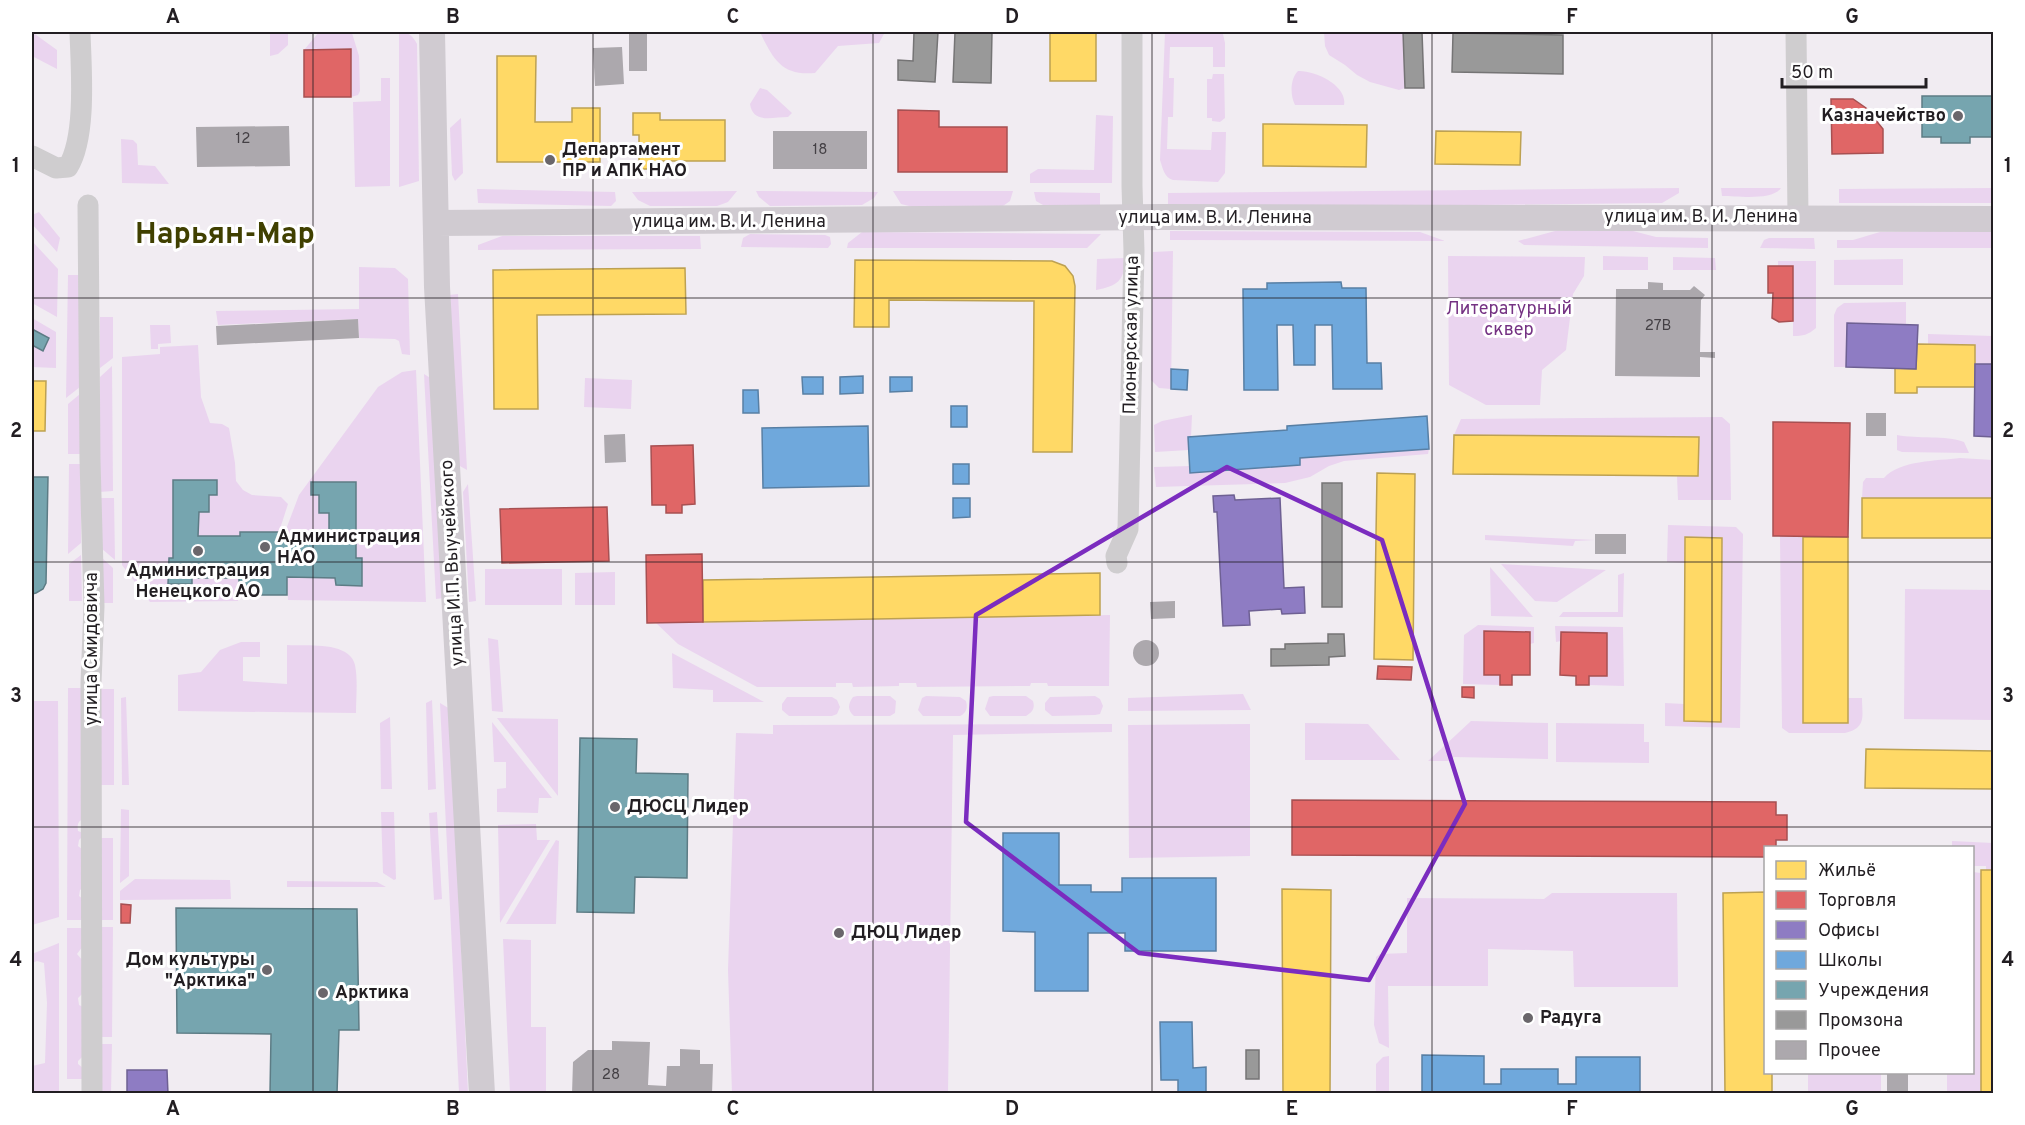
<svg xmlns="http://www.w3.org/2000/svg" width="2025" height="1125" viewBox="0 0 2025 1125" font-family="Overpass,sans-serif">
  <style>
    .green { fill: #ead4ef }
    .homes { fill: #ffd966; stroke: #bda152; stroke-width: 1.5 }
    .shops { fill: #e06666; stroke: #a75052; stroke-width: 1.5 }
    .offices { fill: #8e7cc3; stroke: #6e6093; stroke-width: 1.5 }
    .schools { fill: #6fa8dc; stroke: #587fa4; stroke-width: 1.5 }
    .public { fill: #76a5af; stroke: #5d7c85; stroke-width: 1.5 }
    .industry { fill: #999; stroke: #757475; stroke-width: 1.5 }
    .building { fill: #aca8ad }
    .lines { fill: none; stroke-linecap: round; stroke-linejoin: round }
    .minor { stroke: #cfcdcf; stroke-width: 21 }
    .major { stroke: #d0cbd1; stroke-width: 26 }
    .marked { fill: none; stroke: #7b2cbf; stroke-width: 4.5; stroke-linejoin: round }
    .grid { fill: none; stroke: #221e22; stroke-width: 1.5; stroke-opacity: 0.55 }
    .poi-dot { fill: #6a666b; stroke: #fff; stroke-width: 2 }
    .labels { text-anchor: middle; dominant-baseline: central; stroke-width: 6; stroke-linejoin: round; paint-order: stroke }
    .number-label { font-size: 15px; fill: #444045 }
    .poi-label { font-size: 18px; font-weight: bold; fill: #221e22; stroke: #fff; text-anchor: start }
    .street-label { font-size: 18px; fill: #221e22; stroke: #fff }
    .park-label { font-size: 18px; fill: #753283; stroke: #fff }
    .town-label { font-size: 30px; font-weight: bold; fill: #404000; stroke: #fff }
    .neatline { fill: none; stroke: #221e22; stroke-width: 2 }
    .grid-label { font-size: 20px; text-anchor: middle; font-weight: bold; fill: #221e22 }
  </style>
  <rect width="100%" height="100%" fill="#f1ecf2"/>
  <!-- green -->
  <path class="green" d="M32,32L57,50V69L32,56Z
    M270,32H288V45L278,54L270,56Z
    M319,32L352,33L359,56L360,91L358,95L351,97L350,50H304Z
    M399,32C407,31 413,36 417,44L419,181L399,187Z
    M760,32H885L879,43L838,46L815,73C782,76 773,59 760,32Z
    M1165,32H1215L1223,34L1225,43V67H1213V47H1170L1169,78H1174L1173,117H1168L1167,149L1211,150L1212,132H1226L1225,173L1218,182L1173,180C1164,177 1163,169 1160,160Z
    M1324,32H1403L1405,88L1399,90L1370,82L1357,75L1345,65L1329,55L1325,46Z
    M1298,71C1315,70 1348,86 1344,105H1295C1290,95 1290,79 1298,71Z
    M1213,74H1224L1225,118L1220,122L1212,121V118H1207V79H1212Z
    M381,78H390V186L355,187L353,102L381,101Z
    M760,88L767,90L792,113L788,117C772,117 753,124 750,104Z
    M1096,115L1113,116L1112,183H1030V174L1038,169L1094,170Z
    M461,118L463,173L455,181L452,175L450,128Z
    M121,139L133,140L137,144L138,165L155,166L169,184L122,183Z
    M1679,188V193L1662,203L1168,208V193Z
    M1721,188H1781C1772,201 1738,196 1722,196Z
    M1993,188V203H1839V189Z
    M477,189L615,192L616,201L611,206L478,203Z
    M737,191L728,202L717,206H650L638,200L632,192Z
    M756,191L878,192L874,198L862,205L770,206L759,197Z
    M893,191H1013L1010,201L1003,206L913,207L901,204Z
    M1034,192L1100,193V205H1043L1036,201Z
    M39,212L60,238L57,252L32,224V215Z
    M1573,229L1633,231L1656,237L1708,238V248L1524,245L1518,241L1555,231Z
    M1993,230V248H1837V240H1853L1880,232Z
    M1170,231L1420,232L1445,241L1170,240Z
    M862,232L1101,234L1087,248H847L848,243Z
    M750,234L825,235L830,237L831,244L828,248L741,247L743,238Z
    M502,236H700L701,249L478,250V245Z
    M1769,238H1814L1815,249L1760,248L1764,240Z
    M32,241L58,269L57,317L32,303Z
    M1173,251L1171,389L1159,388L1151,380L1153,252Z
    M1448,256L1585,257L1584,276L1573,294L1566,350L1542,370L1540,405H1486L1449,385Z
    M1603,256L1648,257V270H1603Z
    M1673,257L1715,258L1716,270H1673Z
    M1125,258C1125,281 1117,286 1096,290L1097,259Z
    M1903,259V285H1834V260Z
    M1778,261H1816V328C1808,335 1803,336 1793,336V266H1778Z
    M359,267L395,268L408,279L410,355L402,354L399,341L395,339L359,338L358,319L218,325L216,311L359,309Z
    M68,275H81L80,387L66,398Z
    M458,294L467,470L458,465L449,295Z
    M1906,302V324L1847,323L1846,367H1834V315L1837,308L1844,303Z
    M100,317H113V358L100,368Z
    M32,318L56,332V368L32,367Z
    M150,325H170L171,343L158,344V349H151Z
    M1928,334L1993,336V364H1975V345L1928,344Z
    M198,345L201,397L210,423L222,424L229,428L235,463L236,481L243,490L252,495L281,497L288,504L279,532H241L240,536H198L199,512H209V495H217V481L173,480V558L169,559V584H191L192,578H239L238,601L150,602L122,565V357L160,354V347Z
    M112,366L113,491L99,492L100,377Z
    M416,370L426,602L288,600L287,577L335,578L336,585H362V558H356V482H311L319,495V513H329V536H285V532L299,495L378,387L402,372Z
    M424,374L432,379L444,598L436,599Z
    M585,378L632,380L631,409L584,407Z
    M80,394L81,454H68V404Z
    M1192,415L1191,437H1188L1189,450L1155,452L1154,425L1162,421Z
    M1722,417L1730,424L1731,500H1678L1677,476H1698V437L1454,435L1461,419Z
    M1897,435C1918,439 1945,435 1964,442L1969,453L1902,452L1897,450Z
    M1429,449L1428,454L1344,461L1329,466L1310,477L1285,483L1156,487L1154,467L1190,466L1191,473L1300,465V458Z
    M1960,458L1993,460V498H1862L1863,482L1866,478H1884C1900,460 1937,461 1960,458Z
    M69,464H81V543L68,554Z
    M468,484L476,601L469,602L463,492Z
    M100,498H114L115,560L101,548Z
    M1668,525L1736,527L1743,534L1740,728L1665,726V703L1684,704V721H1721L1722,538H1685V563L1667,562Z
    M1485,535L1595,540L1575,541L1573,546L1485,540Z
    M1780,536L1803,537V722L1848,723V698H1862C1862,716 1867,728 1845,733H1789L1782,728Z
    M81,555L82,601H69V564Z
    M101,557L113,568V603H101Z
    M1501,564L1606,570L1557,602L1535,601Z
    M1490,567L1533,617L1491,616Z
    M485,569H562V605H485Z
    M615,572V605H575V573Z
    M1624,573L1623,617H1559L1563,612H1618V575Z
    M1905,589L1993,590V720L1904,719Z
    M1110,615L1109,686H1048L1047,683H1031L1030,686L917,687L916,683H899V686L853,687L852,683H836V687H757L678,644L656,623Z
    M1478,625L1534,627V643L1530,644V632L1484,631V674L1500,675V685L1463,684L1464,635Z
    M1555,626L1623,627L1624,686L1589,685V676L1607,675V633L1561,632V641L1556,642Z
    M488,638L498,640L503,712L492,711Z
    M241,642H260V657H243V681L287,684V645C307,646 350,641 355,665C358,680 356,698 356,713L178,711V675L201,672L220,650Z
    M672,653L764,702H713V690L673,688Z
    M68,688H83V819C78,821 77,825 78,831L83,833V836L79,840L78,846L83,850V888L80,890L79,896L83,899V920H67Z
    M100,689H114V785H100Z
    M1243,694L1251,710L1128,711V698Z
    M857,696H890L896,701L895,713L890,716H854C847,710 848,704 853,697Z
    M926,696L960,697L966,701C968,708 966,713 960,716H923L918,710L922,698Z
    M993,696H1026L1033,701C1035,708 1033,712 1026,716H990L985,709L989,697Z
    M1095,696L1100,699L1103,706L1100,714L1095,715L1052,716L1045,710V703L1050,697Z
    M126,697L129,785H122L121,698Z
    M787,697H832L837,700L840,707L837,714L832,716H789L782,710V704Z
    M432,700L436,789L428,790L426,703Z
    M32,701H58L59,917L32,925Z
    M440,703L450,709L468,1093H459Z
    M390,717L392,789H381L380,723Z
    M497,718L558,719V796Z
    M1471,721L1548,723V759L1454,757L1449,761H1428Z
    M492,722L552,798H539L538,813L497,812V789L506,788V762H494Z
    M1305,723L1368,724L1400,760H1305Z
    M1556,723L1644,724V742H1649V763L1556,762Z
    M1112,724V732L953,735L948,1093H732L728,970L736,733L773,734V725Z
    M1250,724V856L1129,858L1128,725Z
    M121,809L129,810V876L120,883Z
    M381,812H394L396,879L394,880L383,873Z
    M437,812L442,899L434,900L429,813Z
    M536,824L537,840H550L500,923L498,825Z
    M100,838H113V920H100Z
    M556,840L559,841L556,924H506Z
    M1952,841L1993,843V870H1986V866H1973L1972,848L1952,847Z
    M1973,872L1981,873V1093L1947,1094V1073L1972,1072Z
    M135,879L230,880L231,899L120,900V891Z
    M287,881L377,882L386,887H287Z
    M1552,893H1677L1678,987H1574L1573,951L1488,949V986H1388L1389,1048L1379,1043L1374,1025L1376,957L1380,954L1407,953V898L1544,899Z
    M100,927H113L112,1037H100Z
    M67,928H83V946L77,954L83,961L84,992L78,998L79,1005L83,1007L84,1055L78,1061V1064L84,1069V1079H67Z
    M503,939L531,940V1027H546V1093H510Z
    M59,943V1093H32V1066L45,1063L47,1003L44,963L37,961L32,963V954Z
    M100,1044H112L111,1093H100Z
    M1389,1056V1093H1376V1064L1383,1057Z
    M1808,1073H1881V1093H1808Z"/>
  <!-- homes -->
  <path class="homes" d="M1050,32H1096V81H1050Z
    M497,56H536L535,122H572V108H600V162H497Z
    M633,113H660V120H725V161H660V169H639V135H633Z
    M1263,124L1367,125L1366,167L1263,166Z
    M1436,131L1521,132L1520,165L1435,164Z
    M855,260L1052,261L1065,266L1073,276L1075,286L1072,452H1033L1034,301L889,300V327H854Z
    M685,268L686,314L537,315L538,409H494L493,270Z
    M1917,344L1975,345V387H1917V393H1895V368L1916,369Z
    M32,381H46L45,431H32Z
    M1454,435L1699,437L1698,476L1453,474Z
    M1377,473L1415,474L1413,660L1374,659Z
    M1862,498H1994V538H1862Z
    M1685,537L1722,538L1721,722L1684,721Z
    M1803,537H1848V723H1803Z
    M1100,573V615L703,622V580Z
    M1866,749L1994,751V789L1865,788Z
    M1981,870H1994V1094H1981Z
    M1282,889L1331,890L1330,1094H1283Z
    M1766,892V1072H1772V1094H1725L1723,893Z"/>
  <!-- shops -->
  <path class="shops" d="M351,49V97H304V50Z
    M1831,99H1853L1866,108L1883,129V153L1832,154Z
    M898,110L939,111V127H1007V172H898Z
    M1768,266H1793V321L1779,322L1772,318L1773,293H1768Z
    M1773,422L1850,423L1848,537L1773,536Z
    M693,445L695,504L682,505V513H666V505H652L651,446Z
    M607,507L609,561L502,563L500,509Z
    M702,554L703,622L647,623L646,555Z
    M1484,631L1530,632V675H1512V685H1500V675H1484Z
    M1561,632L1607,633V676H1589V685H1576V676L1560,675Z
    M1378,666L1412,667L1411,680L1377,679Z
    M1462,687H1474V698L1462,697Z
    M1292,800L1776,802V815H1787V840H1776V848H1766V857L1292,855Z
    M121,904L131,905L130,923H121Z"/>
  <!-- offices -->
  <path class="offices" d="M1847,323L1918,325L1916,369L1846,367Z
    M1975,364H1994V437L1974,436Z
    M1234,495L1235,500L1280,498L1284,588L1304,587L1305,613L1282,614L1281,609L1249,611L1250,625L1223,626L1217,512H1214L1213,496Z
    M127,1070H167L168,1094H127Z"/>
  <!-- schools -->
  <path class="schools" d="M1341,282L1342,288H1366L1367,363H1381L1382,389H1333L1332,325H1315V365H1294L1293,325H1277L1278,390H1244L1243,289H1267V283Z
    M1171,369L1188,370L1187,390L1171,389Z
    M863,376V393L840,394V377Z
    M802,377H823V394H803Z
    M890,377H912V391L890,392Z
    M743,390H758L759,413H743Z
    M951,406H967V427H951Z
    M1427,416L1429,449L1300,458V465L1190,473L1188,437L1287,430V426Z
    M868,426L869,486L763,488L762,428Z
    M953,464H969V484H953Z
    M953,498H970V517L953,518Z
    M1003,833H1059V885H1091V892H1122V878H1216V951H1125V933H1088V991H1035V932L1003,931Z
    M1160,1022H1192L1193,1068L1206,1067V1094H1178V1080H1161Z
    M1422,1055L1484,1056V1084H1501V1069H1558V1084H1576V1057H1640V1094H1422Z"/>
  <!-- public -->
  <path class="public" d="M1922,96H1994V137H1970V143H1941V137H1922Z
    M32,329L49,338L43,351L32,345Z
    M32,477H48L46,583L43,589L36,593L32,594Z
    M173,480H217V495H209V512H199L198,536H240V532H285V536H329V513H319V495H311V482H356V558H362V586L336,585L335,578L287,577V595H239V578H192V584H168L169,558H173Z
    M580,738L637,739L636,773L688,774L687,878L635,877L634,913L577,912Z
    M176,908L357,909L359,1030H339L337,1094H270L271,1034L177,1033Z"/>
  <!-- industry -->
  <path class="industry" d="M914,32H938L935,82L898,80V60L913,61Z
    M955,32H992L991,83L953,82Z
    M1403,32H1422L1424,88H1405Z
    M1453,33L1563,35V74L1452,72Z
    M1322,483H1342V607H1322Z
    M1328,634H1344L1345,656L1329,657V665L1271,666V649H1285V644L1328,643Z
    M1246,1050H1259V1079H1246Z"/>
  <!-- building -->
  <path class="building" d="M629,32H647V71H629Z
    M622,47L624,84L595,86L593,48Z
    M289,126L290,166L197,167L196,127Z
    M773,131H867V169H773Z
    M1648,282L1663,283V290H1690L1694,286L1705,295L1701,300L1700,352H1715V358L1700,357V377L1615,376L1616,289H1648Z
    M358,319L359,338L217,345L216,326Z
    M1866,413H1886V436H1866Z
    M625,434L626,462L605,463L604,435Z
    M1595,534H1626V554H1595Z
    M1175,601V618L1151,619L1150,602Z
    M1133 653a13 13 0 1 1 26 0a13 13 0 1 1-26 0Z
    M612,1041L650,1042L648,1085L666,1086L667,1066H680V1049L700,1050V1064H713L712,1094H572L573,1062L588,1050H612Z
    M1887,1072H1908V1094H1887Z"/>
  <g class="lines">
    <!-- minor -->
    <path class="minor" d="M1796,32L1798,217
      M32,156L56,168L68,167C87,136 81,67 80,32
      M88,205L90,460L94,606L91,683L92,1094
      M1117,563L1116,556L1128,529L1134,251L1132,186V32"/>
    <!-- major -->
    <path class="major" d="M432,32L437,287L482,1094
      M436,223L1162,217L1994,219"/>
  </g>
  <!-- marked area -->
  <path class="marked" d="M1227,467L1382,540L1465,804L1369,980L1139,953L966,822L976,615Z"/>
  <!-- grid -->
  <path class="grid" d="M313,32V1094M593,32V1094M873,32V1094M1152,32V1094M1432,32V1094M1712,32V1094M32,298H1994M32,562H1994M32,827H1994"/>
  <!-- markers -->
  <g class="poi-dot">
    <circle cx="1958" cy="116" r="6"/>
    <circle cx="550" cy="160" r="6"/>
    <circle cx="265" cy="547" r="6"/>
    <circle cx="198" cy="551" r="6"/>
    <circle cx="615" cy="807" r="6"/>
    <circle cx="839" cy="933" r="6"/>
    <circle cx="267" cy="970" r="6"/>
    <circle cx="323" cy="993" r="6"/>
    <circle cx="1528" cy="1018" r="6"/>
  </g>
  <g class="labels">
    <!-- number labels -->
    <g class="number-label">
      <text x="243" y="139">12</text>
      <text x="820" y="150">18</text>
      <text x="1658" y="326">27В</text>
      <text x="611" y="1075">28</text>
    </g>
    <!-- poi labels -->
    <g class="poi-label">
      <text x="1946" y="116" text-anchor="end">Казначейство</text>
      <text x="562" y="150">Департамент<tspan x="562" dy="21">ПР и АПК НАО</tspan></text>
      <text x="277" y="537">Администрация<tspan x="277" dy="21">НАО</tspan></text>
      <text x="198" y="571" text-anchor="middle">Администрация<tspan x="198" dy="21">Ненецкого АО</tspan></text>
      <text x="627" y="807">ДЮСЦ Лидер</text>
      <text x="851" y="933">ДЮЦ Лидер</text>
      <text x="255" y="960" text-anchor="end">Дом культуры<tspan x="255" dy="21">"Арктика"</tspan></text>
      <text x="335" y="993">Арктика</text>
      <text x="1540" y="1018">Радуга</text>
    </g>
    <!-- street labels -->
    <g class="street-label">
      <text x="1701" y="217">улица им. В. И. Ленина</text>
      <text x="1215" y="218">улица им. В. И. Ленина</text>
      <text x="729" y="222">улица им. В. И. Ленина</text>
      <text transform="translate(1132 335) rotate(-89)">Пионерская улица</text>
      <text transform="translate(453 563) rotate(-93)">улица И.П. Выучейского</text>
      <text transform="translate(92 649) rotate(-90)">улица Смидовича</text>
    </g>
    <!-- park labels -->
    <g class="park-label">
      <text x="1509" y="309">Литературный<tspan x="1509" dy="21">сквер</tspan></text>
    </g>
    <!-- town labels -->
    <g class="town-label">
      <text x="225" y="235">Нарьян-Мар</text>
    </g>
  </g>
  <!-- border -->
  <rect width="2025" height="1125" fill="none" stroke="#ffffff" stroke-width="66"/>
  <!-- legend -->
  <rect x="1764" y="846" width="210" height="228" fill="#ffffff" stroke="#a7a5a7" stroke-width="1.5"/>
  <rect x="1776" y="861" width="30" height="18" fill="#ffd966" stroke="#a7a5a7" stroke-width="1.5"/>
  <text x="1818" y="876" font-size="18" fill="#221e22">Жильё</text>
  <rect x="1776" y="891" width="30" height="18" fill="#e06666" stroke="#a7a5a7" stroke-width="1.5"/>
  <text x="1818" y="906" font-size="18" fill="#221e22">Торговля</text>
  <rect x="1776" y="921" width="30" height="18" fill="#8e7cc3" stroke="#a7a5a7" stroke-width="1.5"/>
  <text x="1818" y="936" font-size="18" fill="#221e22">Офисы</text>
  <rect x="1776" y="951" width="30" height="18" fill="#6fa8dc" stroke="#a7a5a7" stroke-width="1.5"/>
  <text x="1818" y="966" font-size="18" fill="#221e22">Школы</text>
  <rect x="1776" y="981" width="30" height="18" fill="#76a5af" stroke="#a7a5a7" stroke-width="1.5"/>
  <text x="1818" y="996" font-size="18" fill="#221e22">Учреждения</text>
  <rect x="1776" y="1011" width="30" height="18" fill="#999999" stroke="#a7a5a7" stroke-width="1.5"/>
  <text x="1818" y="1026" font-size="18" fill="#221e22">Промзона</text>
  <rect x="1776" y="1041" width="30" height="18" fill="#aca8ad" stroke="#a7a5a7" stroke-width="1.5"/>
  <text x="1818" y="1056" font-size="18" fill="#221e22">Прочее</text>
  <!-- scale -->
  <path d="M1782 78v9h144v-9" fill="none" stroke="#221e22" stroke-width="3"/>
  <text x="1791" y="78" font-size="18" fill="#221e22" stroke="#ffffff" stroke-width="4.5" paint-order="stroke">50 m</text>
  <rect x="33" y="33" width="1959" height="1059" class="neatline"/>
  <g class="grid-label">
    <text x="173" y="23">A</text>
    <text x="453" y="23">B</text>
    <text x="733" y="23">C</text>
    <text x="1012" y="23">D</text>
    <text x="1292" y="23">E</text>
    <text x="1572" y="23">F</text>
    <text x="1852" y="23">G</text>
    <text x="16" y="172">1</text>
    <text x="2008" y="172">1</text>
    <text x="16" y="437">2</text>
    <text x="2008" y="437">2</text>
    <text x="16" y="702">3</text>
    <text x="2008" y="702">3</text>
    <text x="16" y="966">4</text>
    <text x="2008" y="966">4</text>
    <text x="173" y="1115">A</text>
    <text x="453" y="1115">B</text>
    <text x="733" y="1115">C</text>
    <text x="1012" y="1115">D</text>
    <text x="1292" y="1115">E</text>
    <text x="1572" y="1115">F</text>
    <text x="1852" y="1115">G</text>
  </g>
</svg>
